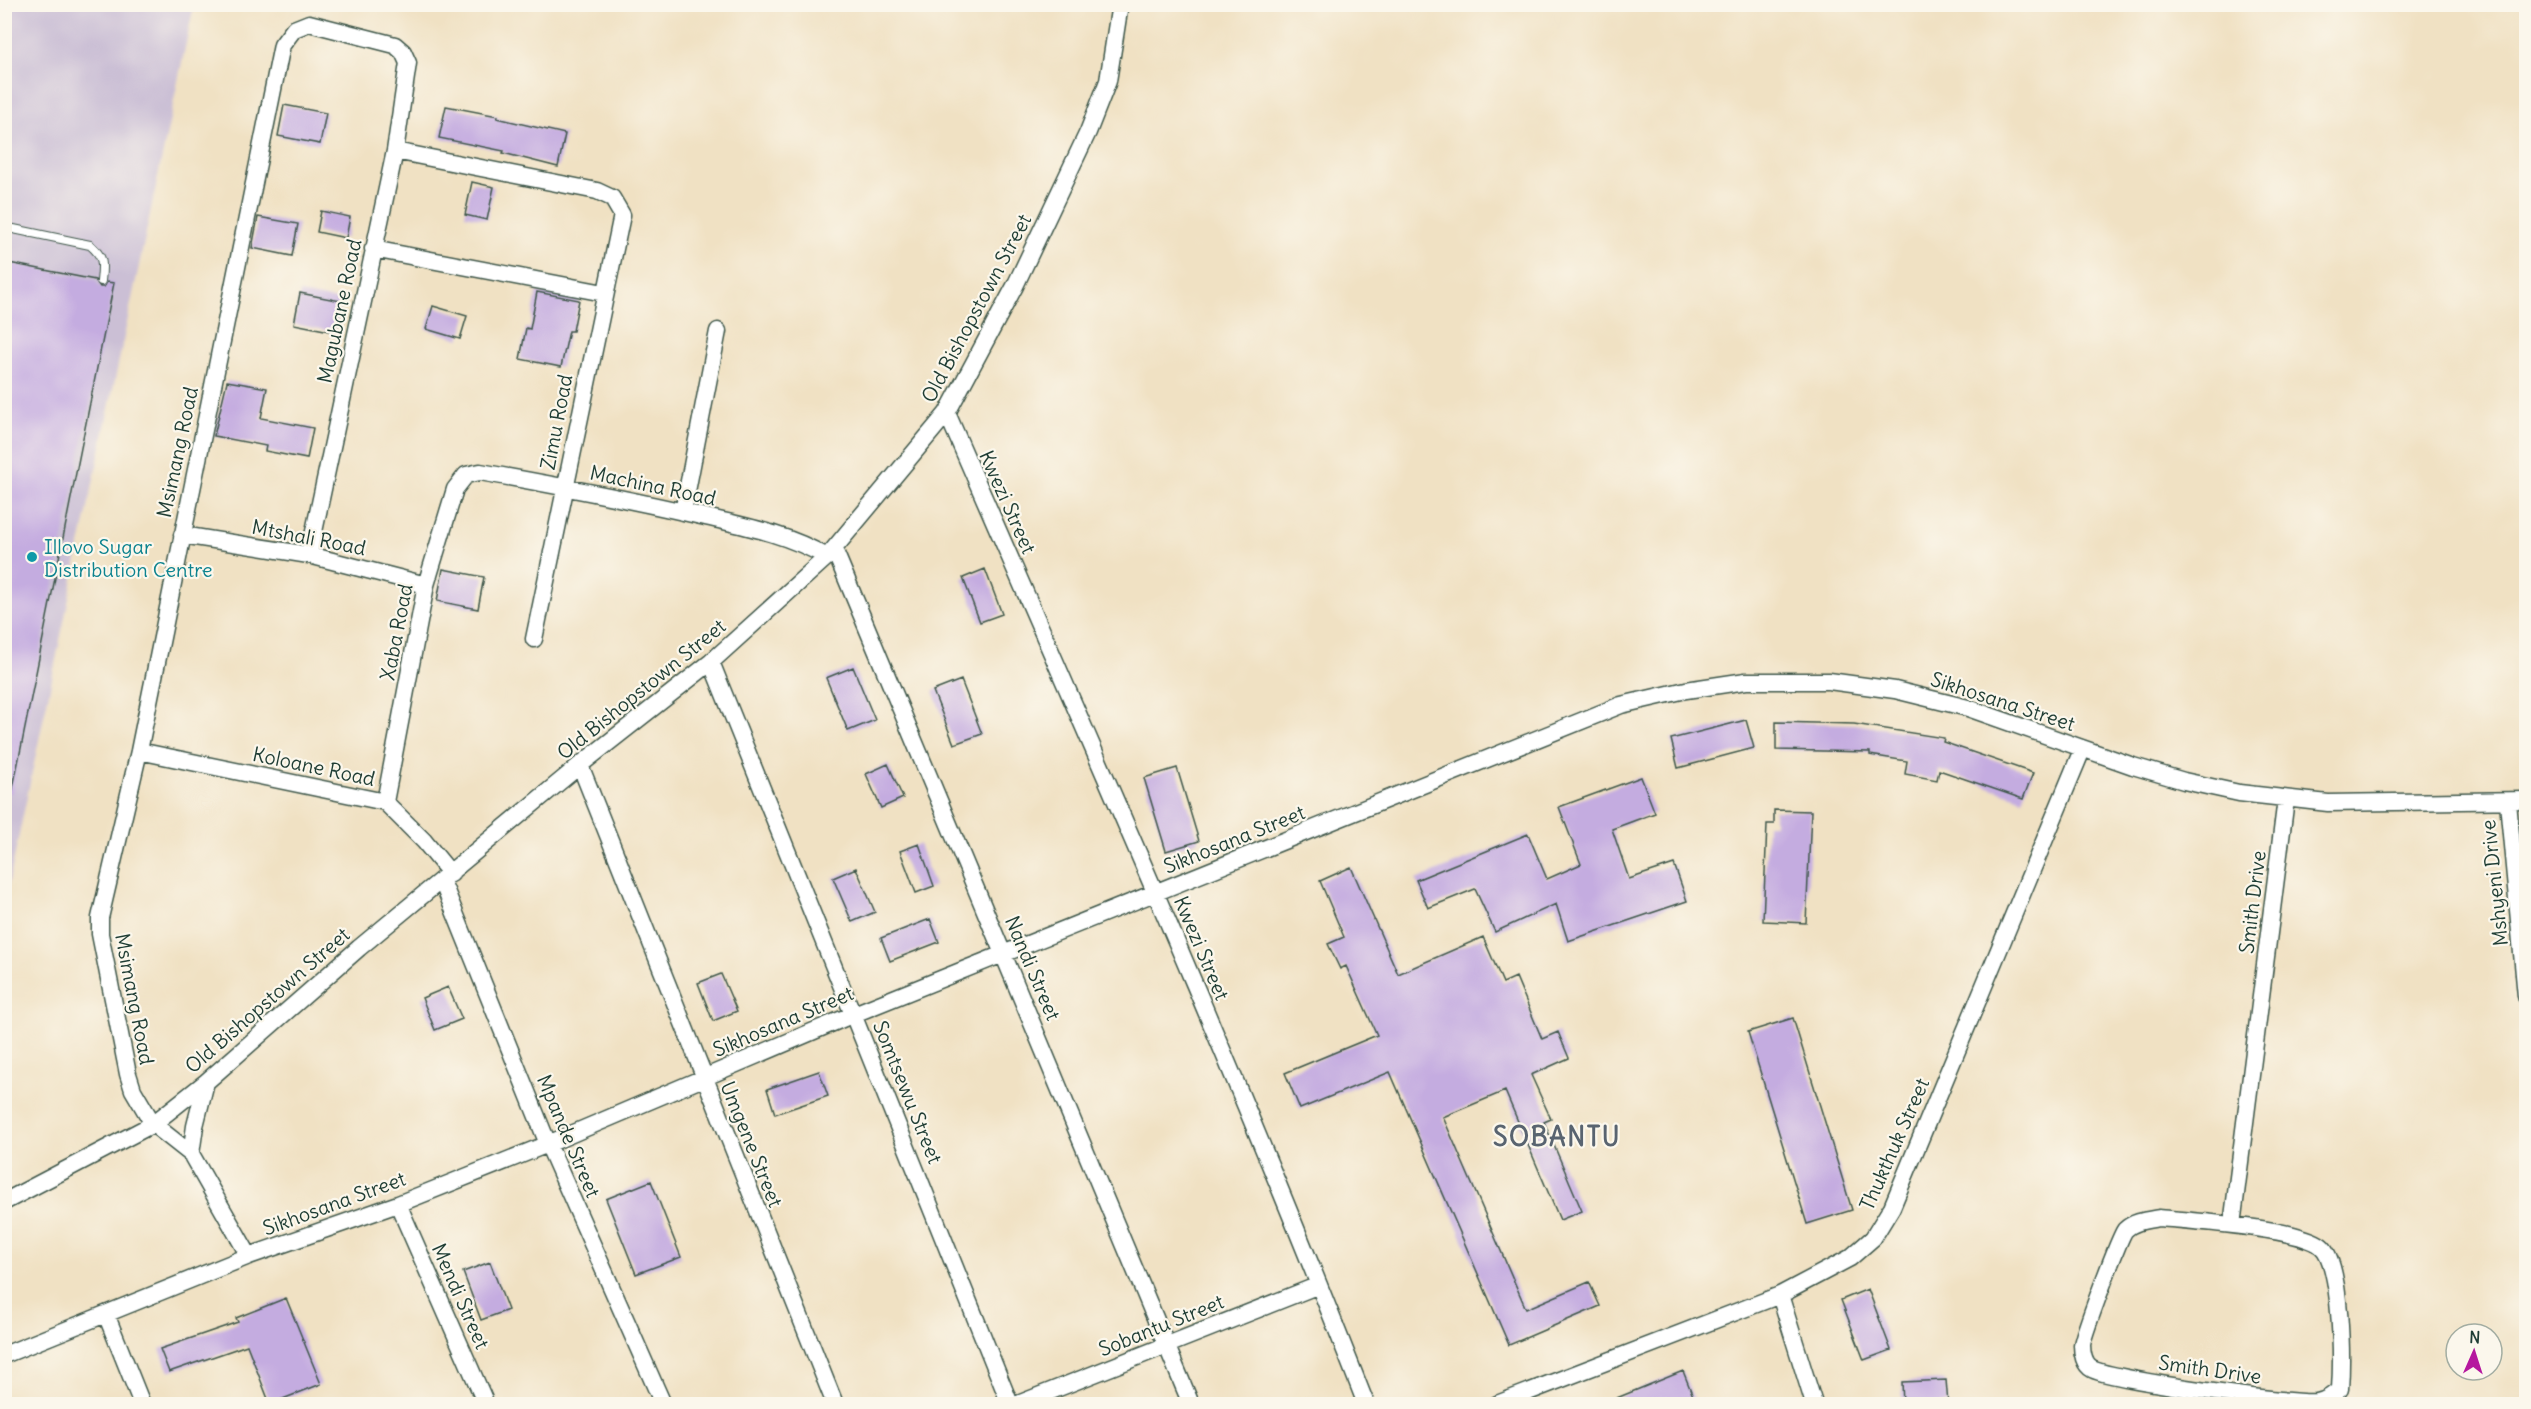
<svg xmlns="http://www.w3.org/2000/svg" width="2531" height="1409" viewBox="0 0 2531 1409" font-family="Delius,sans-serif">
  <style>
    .industrial { fill: #cbbfd5 }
    .building { fill: #c4ace0 }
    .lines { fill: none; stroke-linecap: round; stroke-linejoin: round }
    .lane-casing { stroke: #3e5649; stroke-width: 10 }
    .street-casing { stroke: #3e5649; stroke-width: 19 }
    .lane { stroke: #fff; stroke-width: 8 }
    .street { stroke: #fff; stroke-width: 16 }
    .culture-dot { fill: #0f9aa8; stroke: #fbf7ec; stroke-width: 2 }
    .labels { text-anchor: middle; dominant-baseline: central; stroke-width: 4.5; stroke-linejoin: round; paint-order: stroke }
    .street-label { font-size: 20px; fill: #1f3d34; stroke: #fbf7ec }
    .culture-label { font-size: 20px; fill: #0d838f; stroke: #fbf7ec; text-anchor: start }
    .district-label { font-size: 26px; font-weight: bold; letter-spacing: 1.5px; fill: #596470; stroke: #fbf7ec }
  </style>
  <rect width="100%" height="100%" fill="#fbf7ec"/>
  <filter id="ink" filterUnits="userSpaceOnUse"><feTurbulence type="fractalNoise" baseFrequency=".0167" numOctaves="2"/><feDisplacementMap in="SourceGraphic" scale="12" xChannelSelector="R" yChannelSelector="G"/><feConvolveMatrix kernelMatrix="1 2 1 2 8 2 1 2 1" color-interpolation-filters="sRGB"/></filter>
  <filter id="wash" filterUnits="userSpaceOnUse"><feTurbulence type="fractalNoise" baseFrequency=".008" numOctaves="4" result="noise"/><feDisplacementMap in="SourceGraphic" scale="24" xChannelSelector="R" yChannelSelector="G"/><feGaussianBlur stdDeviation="1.35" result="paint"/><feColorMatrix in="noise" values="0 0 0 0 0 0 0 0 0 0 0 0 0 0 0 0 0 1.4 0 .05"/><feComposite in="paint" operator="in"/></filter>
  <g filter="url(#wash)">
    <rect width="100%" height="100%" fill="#f0e1c3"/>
    <!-- industrial -->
    <path class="industrial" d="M5,5H194L5,901Z"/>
    <g id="blocks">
      <!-- building -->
      <path class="building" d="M284,105L326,113L320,144L278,136Z
        M446,106L498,116L497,118L565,134L558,167L503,153L504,151L439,138Z
        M472,182L494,187L487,220L465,215Z
        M321,211L350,217L346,238L317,232Z
        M258,217L298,224L292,256L252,248Z
        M4,262L95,280L100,287H104L107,282L114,283L12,793L4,792Z
        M537,292L579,300L573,331H569L561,367L520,359L526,328L530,329Z
        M300,293L341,301L335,332L294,324Z
        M433,306L467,316L460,339L426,329Z
        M227,381L267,388L261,418L313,428L307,459L265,451L266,446L214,436Z
        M443,569L484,577L478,609L437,601Z
        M985,569L1002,614L980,622L963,578Z
        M853,667L875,720L848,731L826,678Z
        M961,680L982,734L954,744L933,691Z
        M1746,720L1754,748L1678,768L1671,739Z
        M1776,722L1854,724L1944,738L1943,742L2033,773L2023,799L1939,770L1937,780L1905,774L1907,761L1870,755V752L1776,750Z
        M888,764L903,798L881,808L866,774Z
        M1177,768L1199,841L1166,851L1144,778Z
        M1641,777L1655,813L1612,829L1629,879L1674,864L1687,901L1568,941L1556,904L1495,932L1475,889L1428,908L1416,880L1528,834L1547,879L1581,864L1559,807Z
        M1774,810L1811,811L1806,923L1763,921L1767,824H1774Z
        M919,844L934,886L916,893L900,851Z
        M1351,867L1398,974L1483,937L1503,983L1516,977L1542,1039L1558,1032L1569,1058L1531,1075L1551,1119L1544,1122L1582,1211L1560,1220L1505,1091L1443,1117L1526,1309L1589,1282L1600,1306L1509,1345L1390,1072L1300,1109L1285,1073L1377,1035L1346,966L1340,969L1328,944L1344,937L1320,881Z
        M856,868L875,912L852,922L833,878Z
        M930,919L939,942L890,961L881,938Z
        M721,974L737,1011L713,1021L698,983Z
        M448,987L462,1019L435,1030L422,998Z
        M1793,1018L1852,1210L1807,1224L1748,1032Z
        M819,1071L828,1096L775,1114L767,1089Z
        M651,1181L681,1257L636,1274L606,1199Z
        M490,1262L508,1310L481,1320L463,1272Z
        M1868,1289L1891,1350L1864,1360L1841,1300Z
        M286,1298L321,1384L270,1404L247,1345L169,1372L160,1349L238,1322L236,1318Z
        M1683,1371L1695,1401L1686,1404H1602Z
        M1946,1380L1948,1404H1903L1902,1382Z"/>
    </g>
  </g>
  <g filter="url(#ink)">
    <use href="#blocks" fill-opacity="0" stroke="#3e5649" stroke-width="1.5"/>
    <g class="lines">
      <defs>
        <path id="lane" d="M4,227L90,245C104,257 103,263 101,281"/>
        <path id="street" d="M395,151L597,191L612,198L622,215L534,639
          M373,249L604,293
          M947,413C1090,742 1236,1070 1366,1404
          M683,512L718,331
          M182,535L309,555L426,585
          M834,549L1191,1404
          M711,662L1010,1404
          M139,751L385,802L424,841L451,874
          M580,765L835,1404
          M385,802L426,585L455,489L466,475L480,472C554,485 628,499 701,516C745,526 788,534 827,557
          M2508,802L2526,996
          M442,881L548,1144L663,1404
          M191,1154L195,1126L206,1082
          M4,1202L153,1124L206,1082L359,948L580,765L711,662L827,557L947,413L1015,286L1088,132L1108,81L1120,4
          M398,1204L486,1404
          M2159,1218C2192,1221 2298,1228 2321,1246C2342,1262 2342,1362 2340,1389C2333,1395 2327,1400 2317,1402C2295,1405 2109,1379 2092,1369C2084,1365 2082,1353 2082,1345C2083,1335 2119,1238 2125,1230C2134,1221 2148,1220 2159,1218Z
          M2232,1225L2286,799
          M249,1256L191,1154L153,1124L133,1090L128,1074L100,934V918L139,751L282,45L294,29L309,23L395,45L403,52L408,63L395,151L309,555
          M1780,1295L1814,1404
          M106,1314L142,1404
          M4,1355L249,1256L398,1204L548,1144L854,1014L1621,705L1686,690L1746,681H1829L1895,690L1968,708L2133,766L2184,781L2239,793L2328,803L2526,800
          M1018,1404L1319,1285
          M1497,1404L1780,1295L1850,1258L1873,1238L1892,1207L2082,750"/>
      </defs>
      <!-- lane casing -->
      <use href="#lane" class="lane-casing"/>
      <!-- street casing -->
      <use href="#street" class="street-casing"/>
      <!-- lane -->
      <use href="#lane" class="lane"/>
      <!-- street -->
      <use href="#street" class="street"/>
    </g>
  </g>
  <!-- markers -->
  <circle class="culture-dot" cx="32" cy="557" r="6"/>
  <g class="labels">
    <!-- street labels -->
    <g class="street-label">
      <text transform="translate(976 308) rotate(-62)">Old Bishopstown Street</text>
      <text transform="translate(339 311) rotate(-78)">Magubane Road</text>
      <text transform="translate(556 422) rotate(-79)">Zimu Road</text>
      <text transform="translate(177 452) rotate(-78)">Msimang Road</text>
      <text transform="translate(653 485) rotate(12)">Machina Road</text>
      <text transform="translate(1008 502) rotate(66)">Kwezi Street</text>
      <text transform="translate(309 537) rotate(11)">Mtshali Road</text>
      <text transform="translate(396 632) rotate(-79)">Xaba Road</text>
      <text transform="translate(641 689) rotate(-39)">Old Bishopstown Street</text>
      <text transform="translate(2003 701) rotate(18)">Sikhosana Street</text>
      <text transform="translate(314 766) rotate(12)">Koloane Road</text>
      <text transform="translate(1234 839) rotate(-22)">Sikhosana Street</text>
      <text transform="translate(2494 883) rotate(-96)">Mshyeni Drive</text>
      <text transform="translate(2252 902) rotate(-83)">Smith Drive</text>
      <text transform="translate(1202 948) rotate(67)">Kwezi Street</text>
      <text transform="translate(1033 968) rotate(67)">Nandi Street</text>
      <text transform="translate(135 999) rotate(79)">Msimang Road</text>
      <text transform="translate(267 1000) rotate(-41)">Old Bishopstown Street</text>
      <text transform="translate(783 1021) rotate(-23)">Sikhosana Street</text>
      <text transform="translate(908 1092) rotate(68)">Somtsewu Street</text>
      <text transform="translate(569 1136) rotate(67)">Mpande Street</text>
      <text transform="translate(752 1144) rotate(68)">Umgene Street</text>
      <text transform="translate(1894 1144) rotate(-66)">Thukthuk Street</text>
      <text transform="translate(334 1203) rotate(-20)">Sikhosana Street</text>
      <text transform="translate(461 1296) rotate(66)">Mendi Street</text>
      <text transform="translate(1161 1325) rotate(-22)">Sobantu Street</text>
      <text transform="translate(2210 1369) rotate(8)">Smith Drive</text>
    </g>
    <!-- culture labels -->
    <g class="culture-label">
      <text x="44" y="546">Illovo Sugar<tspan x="44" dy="23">Distribution Centre</tspan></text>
    </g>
    <!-- district labels -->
    <g class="district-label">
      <text x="1557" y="1136">SOBANTU</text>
    </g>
  </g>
  <!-- margin -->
  <rect width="2531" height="1409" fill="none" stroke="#fbf7ec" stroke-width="24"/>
  <!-- north arrow -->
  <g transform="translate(2474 1352) rotate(3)"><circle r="28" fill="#fbf7ec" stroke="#a3ada2" stroke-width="1.5"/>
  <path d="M0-4.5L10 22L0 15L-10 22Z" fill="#b5179e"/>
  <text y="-9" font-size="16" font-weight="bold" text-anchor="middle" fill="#1f3d34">N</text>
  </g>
</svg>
